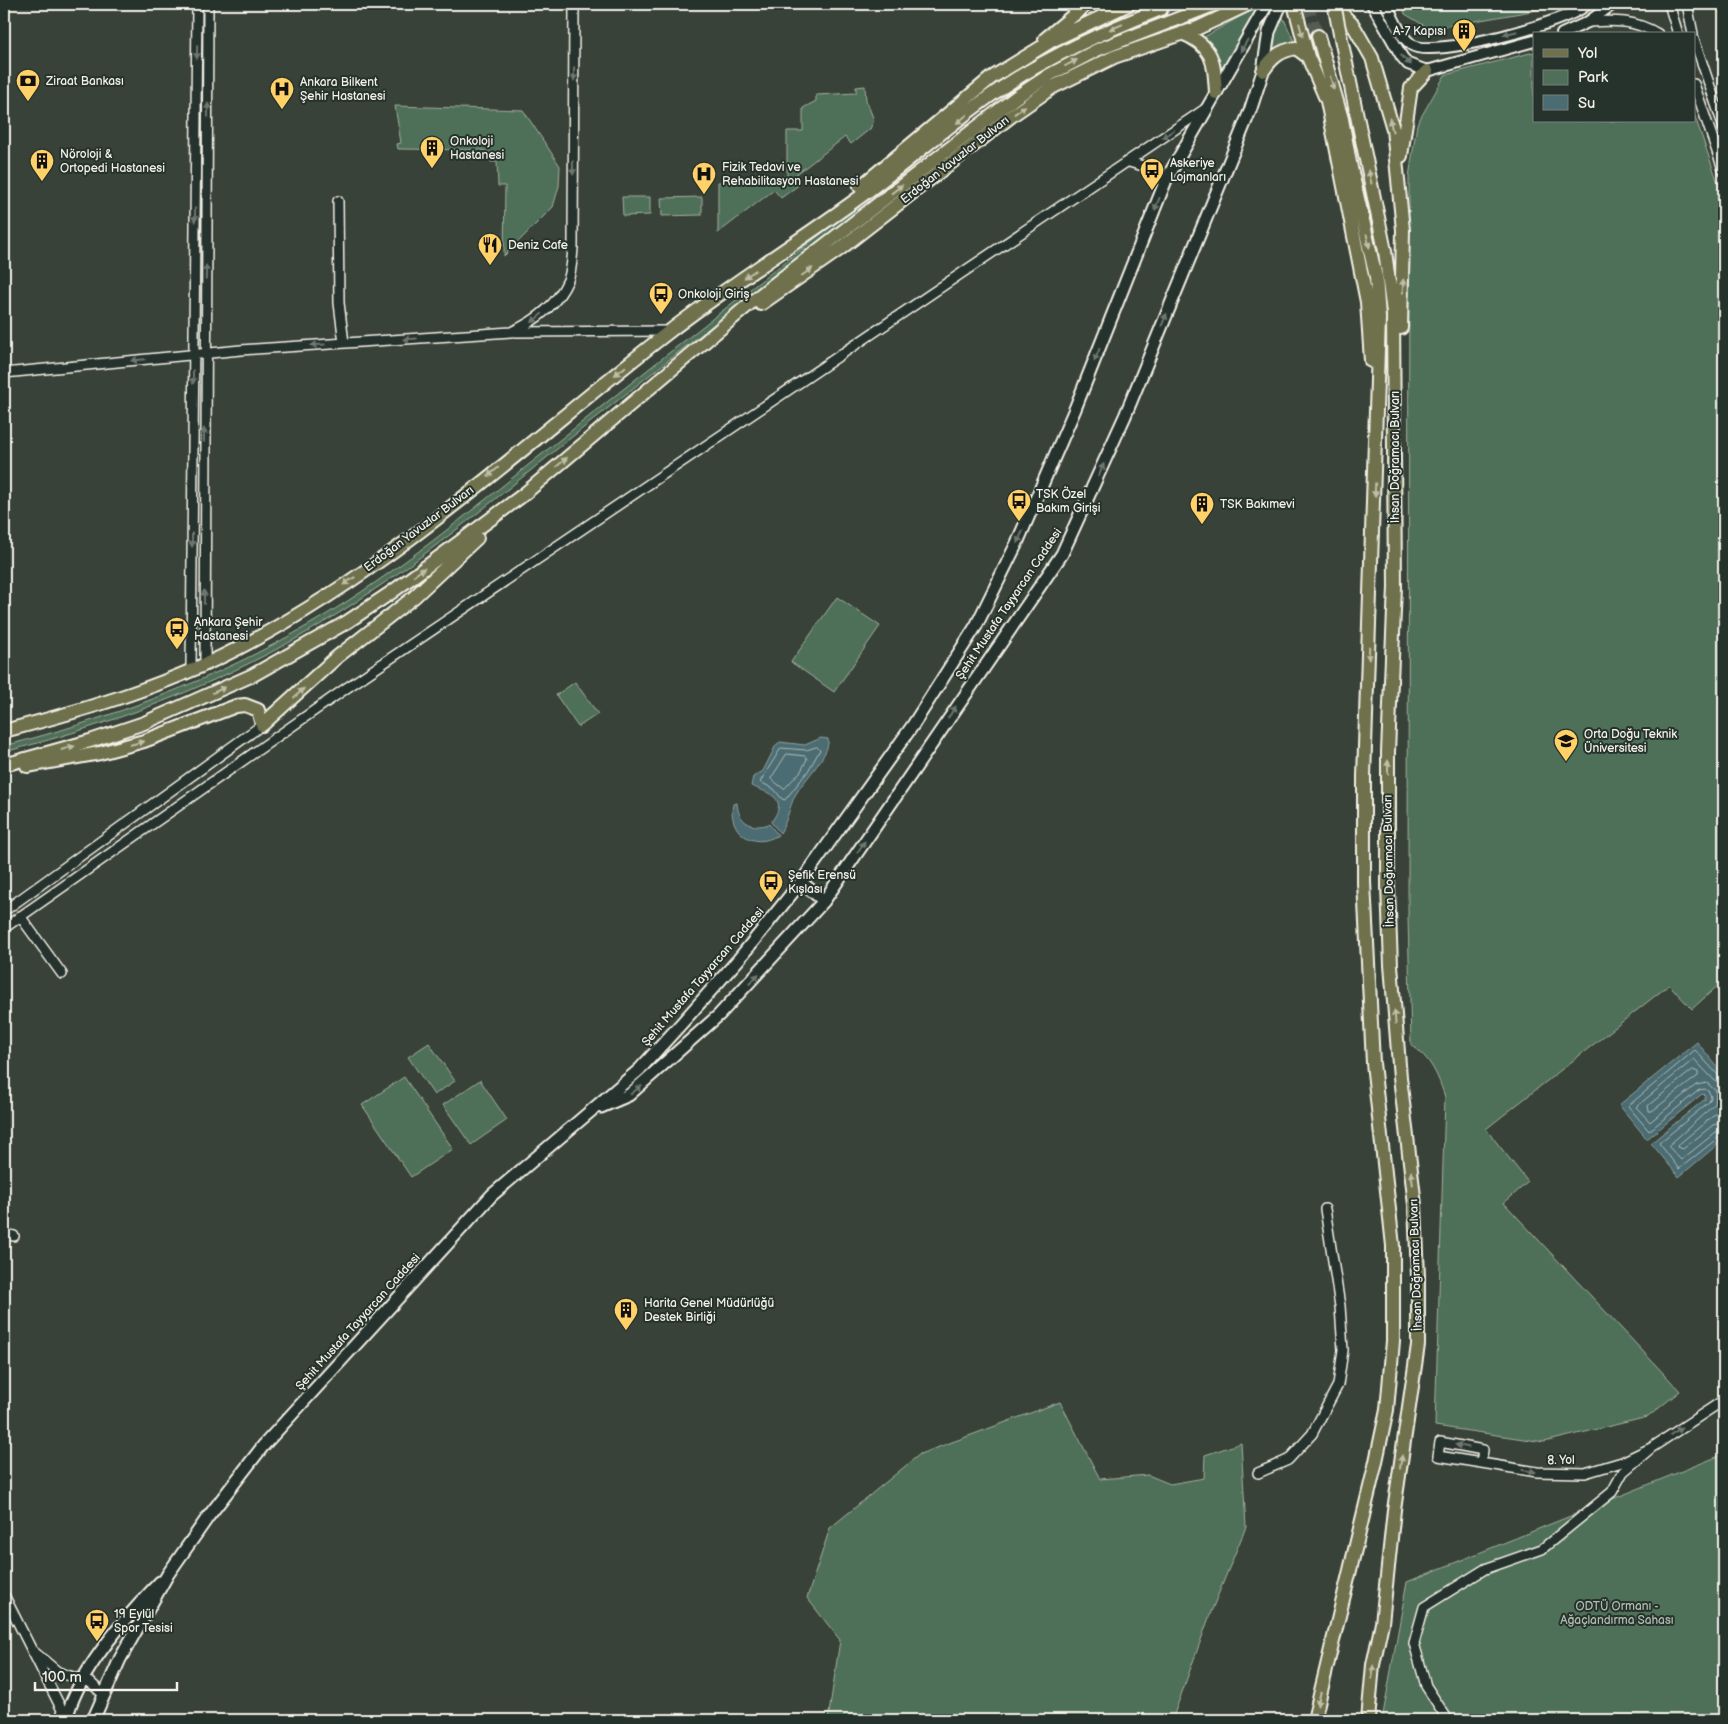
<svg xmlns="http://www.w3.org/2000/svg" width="1728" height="1724" viewBox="0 0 1728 1724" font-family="'Balsamiq Sans',sans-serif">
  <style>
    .green { fill: #506f59; stroke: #a2b0a0 }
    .water { fill: #4b6c72; stroke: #8fa1a1 }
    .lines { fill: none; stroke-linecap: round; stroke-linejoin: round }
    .shore { stroke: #b0bcb9; stroke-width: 1 }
    .primary-tunnel { stroke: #555c52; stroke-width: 12; stroke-dasharray: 12 6; stroke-linecap: butt }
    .minor-casing { stroke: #f4f1e8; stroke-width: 12 }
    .tertiary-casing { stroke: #f4f1e8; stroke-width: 14 }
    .secondary-casing { stroke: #f4f1e8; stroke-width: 15 }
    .primary-casing { stroke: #f4f1e8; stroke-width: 16 }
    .minor { stroke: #26332d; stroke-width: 9 }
    .tertiary { stroke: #26332d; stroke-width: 10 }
    .secondary { stroke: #26332d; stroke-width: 11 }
    .primary { stroke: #6e714b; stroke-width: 12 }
    .primary-bridge-casing { stroke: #f4f1e8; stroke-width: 16; stroke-linecap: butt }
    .primary-bridge { stroke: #6e714b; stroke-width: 12 }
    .oneway { fill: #bebea9 }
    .oneway2 { fill: #6e766e }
    .labels { text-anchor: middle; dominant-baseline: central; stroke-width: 4; stroke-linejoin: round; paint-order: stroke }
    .poi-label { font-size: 12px; fill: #f4f1e8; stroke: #26332d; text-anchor: start }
    .street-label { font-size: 12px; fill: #f4f1e8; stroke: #26332d }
    .park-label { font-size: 12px; fill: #b2bdaf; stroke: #26332d }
  </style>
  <rect width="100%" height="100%" fill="#394238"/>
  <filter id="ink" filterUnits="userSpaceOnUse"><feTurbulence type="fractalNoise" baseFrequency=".02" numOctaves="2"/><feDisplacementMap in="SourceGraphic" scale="10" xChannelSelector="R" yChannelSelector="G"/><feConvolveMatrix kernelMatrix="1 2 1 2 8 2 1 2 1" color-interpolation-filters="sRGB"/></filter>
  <g filter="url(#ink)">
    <!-- green -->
    <path class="green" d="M1402,4H1547L1543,9L1430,29L1405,14Z
      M1257,7L1222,69L1214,47L1204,37Z
      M1281,13L1295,43L1281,44L1268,52Z
      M1534,52V121H1694V114L1724,200V980L1692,1009L1669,985L1486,1129L1528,1182L1504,1203L1680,1391L1648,1417L1544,1442L1435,1426L1445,1097C1438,1075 1430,1057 1411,1045L1408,916L1409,177L1417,124L1445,75Z
      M865,86L866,100L874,120L870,129L851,144L845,137L794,176L800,184L781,198L774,190L718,233V182L760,181L761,178L787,176V131H803V108L816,101V95L856,93V87Z
      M395,106L523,110L560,166L559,186L553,207L504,256L505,186H498L497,162H491V153L482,150L398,149L397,144L401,143Z
      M622,197H650V215L623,216Z
      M702,197V215L662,216L661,198Z
      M857,206L861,209C775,277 688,344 602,413C520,478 441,547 353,604C247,674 126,721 4,752V746C112,718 215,680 312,623C404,569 484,500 567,434C663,357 760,281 857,206Z
      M837,597L880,626L834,692L791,662Z
      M575,682L598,714L578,727L556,695Z
      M429,1043L455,1081L434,1095L408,1057Z
      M404,1077L453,1149L411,1177L362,1105Z
      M480,1080L507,1120L471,1145L443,1105Z
      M1060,1402L1100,1479L1148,1475L1170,1484L1204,1478L1205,1455L1241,1443L1246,1527L1211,1612L1172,1720H828L840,1640L807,1598L830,1528L920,1454Z
      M1724,1454V1720H1382L1407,1582Z"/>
    <!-- water -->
    <path class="water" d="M821,738L828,739C831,752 806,779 799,789C789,803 789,819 780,833L771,822C790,798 769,793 751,786L753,777L763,771L776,745L780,742L805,745Z
      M737,803C738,822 752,830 769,824L778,835C753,851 727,831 733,804Z
      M1697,1042L1724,1075V1139L1679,1177L1651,1143L1705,1099V1095L1702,1094L1647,1139L1619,1105Z"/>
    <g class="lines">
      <!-- shore -->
      <path class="shore" d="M817,747L820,750L808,771L785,800L782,799L774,789L760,782L781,748L806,750Z
        M787,754L805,756L807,759L801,771L784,789L771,779Z
        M1693,1070L1698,1072V1076L1652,1111H1649L1648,1106Z
        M1724,1078L1719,1076L1695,1050L1628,1106L1649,1131L1699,1090L1705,1089L1709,1092L1711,1097L1709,1102L1659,1143L1679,1169L1719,1137L1724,1136
        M1724,1084L1715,1081L1694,1059L1636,1107L1650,1122L1696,1085L1707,1083L1716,1091L1715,1104L1668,1146L1681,1160L1716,1132L1724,1130
        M1724,1099L1718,1112L1679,1144L1678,1147L1683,1149L1713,1125L1724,1122"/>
      <!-- primary-tunnel -->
      <path class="primary-tunnel" d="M1307,4L1318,36
        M1161,9L1175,4"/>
      <defs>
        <path id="minor" d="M1669,4L1678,34
          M1687,4L1693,34
          M1588,22C1615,20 1635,20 1658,34
          M1694,39L1724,128
          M1694,84L1724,172
          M1129,162L1150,168L1166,180
          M338,201L339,303L344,343
          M515,332L669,331
          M4,373L241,350L511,332C536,321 557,305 568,280C572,270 572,258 573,248L574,4
          M205,663L208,4
          M191,669L197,4
          M4,911L262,725
          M20,916L62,974
          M4,928L345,689L1208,107
          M4,1234L14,1236
          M1481,1463L1483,1450L1440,1442L1438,1456L1537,1472L1585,1473L1622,1462L1651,1448L1724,1400
          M1258,1473L1288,1460L1312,1434L1338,1385L1343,1350L1340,1306L1325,1209
          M4,1595L67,1720
          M33,1651L58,1672L91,1683L104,1695
          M1448,1720L1426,1686L1414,1643L1424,1607L1485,1569L1542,1549L1612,1492L1623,1472L1651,1448"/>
        <path id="tertiary" d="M1372,4L1402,57L1408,64L1427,71L1534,41
          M1386,4C1393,17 1400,37 1412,45C1433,59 1570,22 1587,4
          M1562,34L1588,22L1613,4"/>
        <path id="secondary" d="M801,882L824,901
          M601,1107L629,1095L719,1015L824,901L1062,554L1125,416L1250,111L1263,71L1269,32L1281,4
          M66,1720C77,1673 126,1617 160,1582
          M93,1720L120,1659L168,1574L208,1517L263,1446L492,1195L639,1070L681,1024L738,960L801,882L913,725L976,626L1017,543L1075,409L1166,180L1267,4"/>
        <path id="primary" d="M1294,4L1308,57
          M1332,4L1353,25L1372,58L1393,129L1403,230L1401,328
          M1182,33C1214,46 1214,62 1216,93
          M1340,34L1385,251L1393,313L1395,587L1388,752V887L1391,965L1400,1077L1415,1205L1418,1276V1345L1394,1510L1382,1623L1373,1665L1368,1720
          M1045,39L1087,4
          M1263,71C1272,57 1280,51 1296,48L1308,57L1327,101L1367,302L1371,361
          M1401,156L1411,88L1427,71
          M860,187L991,78L1053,40L1129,4
          M761,304L840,249L1014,114L1053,87L1114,57L1198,28L1249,4
          M262,725L337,657L414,597L477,538
          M4,731C89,709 173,684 250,642C402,561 531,439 666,334C730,284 799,242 864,194C912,159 957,117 1006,85C1055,53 1107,30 1161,9
          M4,765L90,741L144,723L253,675L347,622L392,592L523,495L759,296L1016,97L1051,74L1097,50L1216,4
          M27,766L100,753L144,741L236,706L245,705L258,710L262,725
          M1314,1720L1375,1466L1387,1410L1393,1341V1246L1373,1063L1364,882V777L1379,318L1376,277L1351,168L1342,119L1318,36"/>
      </defs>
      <!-- minor casing -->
      <use href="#minor" class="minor-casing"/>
      <!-- tertiary casing -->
      <use href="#tertiary" class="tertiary-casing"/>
      <!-- secondary casing -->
      <use href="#secondary" class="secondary-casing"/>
      <!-- primary casing -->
      <use href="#primary" class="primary-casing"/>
      <!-- minor -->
      <use href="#minor" class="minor"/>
      <!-- tertiary -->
      <use href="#tertiary" class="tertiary"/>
      <!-- secondary -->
      <use href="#secondary" class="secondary"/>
      <!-- primary -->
      <use href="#primary" class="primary"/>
      <defs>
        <path id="primary-bridge" d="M1334,4L1340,34"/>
      </defs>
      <!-- primary-bridge casing -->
      <use href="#primary-bridge" class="primary-bridge-casing"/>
      <!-- primary-bridge -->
      <use href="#primary-bridge" class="primary-bridge"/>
    </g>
    <!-- one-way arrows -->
    <defs><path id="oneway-solid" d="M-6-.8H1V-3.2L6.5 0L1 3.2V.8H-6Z" transform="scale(1.25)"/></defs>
    <g class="oneway">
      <use href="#oneway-solid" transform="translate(1116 27) rotate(158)"/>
      <use href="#oneway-solid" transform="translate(1301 30) rotate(75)"/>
      <use href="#oneway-solid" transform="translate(1071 63) rotate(-27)"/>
      <use href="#oneway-solid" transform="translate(1332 83) rotate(74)"/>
      <use href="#oneway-solid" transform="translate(1020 110) rotate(-36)"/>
      <use href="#oneway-solid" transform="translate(962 119) rotate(141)"/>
      <use href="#oneway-solid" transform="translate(1391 125) rotate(-103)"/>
      <use href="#oneway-solid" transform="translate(1370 177) rotate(-102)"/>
      <use href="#oneway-solid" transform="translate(897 189) rotate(-38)"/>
      <use href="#oneway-solid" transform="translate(1368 241) rotate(78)"/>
      <use href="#oneway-solid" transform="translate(807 272) rotate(-35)"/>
      <use href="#oneway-solid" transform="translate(750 274) rotate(145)"/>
      <use href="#oneway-solid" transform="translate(1403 286) rotate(-88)"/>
      <use href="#oneway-solid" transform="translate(620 371) rotate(142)"/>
      <use href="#oneway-solid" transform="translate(562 462) rotate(-40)"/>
      <use href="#oneway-solid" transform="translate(493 472) rotate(141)"/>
      <use href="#oneway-solid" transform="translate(1375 490) rotate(92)"/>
      <use href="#oneway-solid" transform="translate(419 572) rotate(-36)"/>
      <use href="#oneway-solid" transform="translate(349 581) rotate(147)"/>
      <use href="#oneway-solid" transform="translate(1369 653) rotate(92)"/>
      <use href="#oneway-solid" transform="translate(219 690) rotate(-24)"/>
      <use href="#oneway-solid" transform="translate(299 693) rotate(-42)"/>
      <use href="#oneway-solid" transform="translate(137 743) rotate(-15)"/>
      <use href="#oneway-solid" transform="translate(68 748) rotate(-16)"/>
      <use href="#oneway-solid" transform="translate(1388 767) rotate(-90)"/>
      <use href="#oneway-solid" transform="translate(1395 1017) rotate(-95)"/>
      <use href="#oneway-solid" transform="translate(1412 1178) rotate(-97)"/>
      <use href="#oneway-solid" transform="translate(1401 1462) rotate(-81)"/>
      <use href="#oneway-solid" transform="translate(1373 1672) rotate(-83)"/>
      <use href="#oneway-solid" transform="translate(1319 1699) rotate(104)"/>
    </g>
    <g class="oneway2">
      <use href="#oneway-solid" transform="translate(1510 33) rotate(166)"/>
      <use href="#oneway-solid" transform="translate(1244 46) rotate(120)"/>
      <use href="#oneway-solid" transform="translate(197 52) rotate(91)"/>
      <use href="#oneway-solid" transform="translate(1406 60) rotate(43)"/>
      <use href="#oneway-solid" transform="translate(574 74) rotate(91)"/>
      <use href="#oneway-solid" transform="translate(208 110) rotate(-90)"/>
      <use href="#oneway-solid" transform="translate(1168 134) rotate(145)"/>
      <use href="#oneway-solid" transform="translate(573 168) rotate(89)"/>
      <use href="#oneway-solid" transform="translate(1157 204) rotate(112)"/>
      <use href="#oneway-solid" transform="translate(195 215) rotate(91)"/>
      <use href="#oneway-solid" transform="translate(206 272) rotate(-89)"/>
      <use href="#oneway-solid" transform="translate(537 318) rotate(140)"/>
      <use href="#oneway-solid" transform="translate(1164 320) rotate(-68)"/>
      <use href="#oneway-solid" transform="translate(410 339) rotate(176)"/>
      <use href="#oneway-solid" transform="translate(318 345) rotate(176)"/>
      <use href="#oneway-solid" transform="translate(1097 355) rotate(112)"/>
      <use href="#oneway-solid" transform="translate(138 360) rotate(175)"/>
      <use href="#oneway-solid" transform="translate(193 377) rotate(90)"/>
      <use href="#oneway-solid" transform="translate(204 435) rotate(-90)"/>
      <use href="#oneway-solid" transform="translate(1101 470) rotate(-66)"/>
      <use href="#oneway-solid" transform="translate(1020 537) rotate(115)"/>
      <use href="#oneway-solid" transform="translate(192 540) rotate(90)"/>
      <use href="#oneway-solid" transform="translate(204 597) rotate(-90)"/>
      <use href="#oneway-solid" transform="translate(952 712) rotate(-56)"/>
      <use href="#oneway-solid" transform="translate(861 847) rotate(-56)"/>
      <use href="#oneway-solid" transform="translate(754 979) rotate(-47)"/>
      <use href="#oneway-solid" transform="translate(636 1090) rotate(-38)"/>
      <use href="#oneway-solid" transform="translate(1676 1431) rotate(-34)"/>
      <use href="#oneway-solid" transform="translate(1462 1446) rotate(-169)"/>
      <use href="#oneway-solid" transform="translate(1529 1471) rotate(9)"/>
    </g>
  </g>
  <!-- icons -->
  <defs>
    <symbol id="building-pin" viewBox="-11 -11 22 30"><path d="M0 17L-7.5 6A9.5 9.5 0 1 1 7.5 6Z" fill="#ffd166" stroke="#26332d"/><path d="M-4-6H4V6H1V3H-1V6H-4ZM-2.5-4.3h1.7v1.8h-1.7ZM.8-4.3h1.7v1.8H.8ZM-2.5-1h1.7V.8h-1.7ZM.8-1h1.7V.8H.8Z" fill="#111"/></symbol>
    <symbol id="bank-pin" viewBox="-11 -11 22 30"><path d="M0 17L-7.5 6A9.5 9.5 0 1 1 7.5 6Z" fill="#ffd166" stroke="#26332d"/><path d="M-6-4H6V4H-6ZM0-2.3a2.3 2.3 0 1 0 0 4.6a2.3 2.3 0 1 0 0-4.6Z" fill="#111"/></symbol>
    <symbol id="hospital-pin" viewBox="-11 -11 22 30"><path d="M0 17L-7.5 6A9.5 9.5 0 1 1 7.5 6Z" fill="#ffd166" stroke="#26332d"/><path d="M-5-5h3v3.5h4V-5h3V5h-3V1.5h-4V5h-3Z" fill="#111"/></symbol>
    <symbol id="bus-pin" viewBox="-11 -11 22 30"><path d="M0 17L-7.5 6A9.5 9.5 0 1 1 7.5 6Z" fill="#ffd166" stroke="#26332d"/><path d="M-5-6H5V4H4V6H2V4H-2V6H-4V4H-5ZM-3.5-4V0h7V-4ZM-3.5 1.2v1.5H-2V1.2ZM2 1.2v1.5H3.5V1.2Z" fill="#111"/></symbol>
    <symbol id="restaurant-pin" viewBox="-11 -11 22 30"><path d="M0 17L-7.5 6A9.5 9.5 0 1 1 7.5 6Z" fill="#ffd166" stroke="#26332d"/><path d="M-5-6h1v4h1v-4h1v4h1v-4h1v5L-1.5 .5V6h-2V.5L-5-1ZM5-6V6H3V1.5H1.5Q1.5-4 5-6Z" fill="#111"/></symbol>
    <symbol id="university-pin" viewBox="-11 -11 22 30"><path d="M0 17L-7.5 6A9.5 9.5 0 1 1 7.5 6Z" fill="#ffd166" stroke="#26332d"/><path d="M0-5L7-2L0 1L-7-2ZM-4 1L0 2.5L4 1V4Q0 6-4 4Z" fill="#111"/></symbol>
  </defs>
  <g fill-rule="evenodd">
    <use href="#building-pin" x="1450" y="17" width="28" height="38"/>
    <use href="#bank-pin" x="14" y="67" width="28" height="38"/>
    <use href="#hospital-pin" x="268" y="75" width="28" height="38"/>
    <use href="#building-pin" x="418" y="134" width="28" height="38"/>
    <use href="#building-pin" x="28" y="147" width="28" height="38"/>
    <use href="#bus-pin" x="1138" y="156" width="28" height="38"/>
    <use href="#hospital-pin" x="690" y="160" width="28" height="38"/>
    <use href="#restaurant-pin" x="476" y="231" width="28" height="38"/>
    <use href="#bus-pin" x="647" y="280" width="28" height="38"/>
    <use href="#bus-pin" x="1005" y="487" width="28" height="38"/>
    <use href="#building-pin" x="1188" y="490" width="28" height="38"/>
    <use href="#bus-pin" x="163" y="615" width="28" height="38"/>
    <use href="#university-pin" x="1552" y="727" width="28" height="38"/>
    <use href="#bus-pin" x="757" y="868" width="28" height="38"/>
    <use href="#building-pin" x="612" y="1296" width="28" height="38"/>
    <use href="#bus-pin" x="83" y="1607" width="28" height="38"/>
  </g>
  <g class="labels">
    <!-- poi labels -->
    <g class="poi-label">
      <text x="1446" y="31" text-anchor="end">A-7 Kapısı</text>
      <text x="46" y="81">Ziraat Bankası</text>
      <text x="300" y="82">Ankara Bilkent<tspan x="300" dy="14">Şehir Hastanesi</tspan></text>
      <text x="450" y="141">Onkoloji<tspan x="450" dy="14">Hastanesi</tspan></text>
      <text x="60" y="154">Nöroloji &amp;<tspan x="60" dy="14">Ortopedi Hastanesi</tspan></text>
      <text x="1170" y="163">Askeriye<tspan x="1170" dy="14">Lojmanları</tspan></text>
      <text x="722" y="167">Fizik Tedavi ve<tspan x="722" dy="14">Rehabilitasyon Hastanesi</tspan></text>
      <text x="508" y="245">Deniz Cafe</text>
      <text x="678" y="294">Onkoloji Giriş</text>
      <text x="1036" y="494">TSK Özel<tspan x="1036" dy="14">Bakım Girişi</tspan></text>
      <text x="1220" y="504">TSK Bakımevi</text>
      <text x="194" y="622">Ankara Şehir<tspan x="194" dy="14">Hastanesi</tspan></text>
      <text x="1584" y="734">Orta Doğu Teknik<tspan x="1584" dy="14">Üniversitesi</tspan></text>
      <text x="788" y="875">Şefik Erensü<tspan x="788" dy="14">Kışlası</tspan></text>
      <text x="644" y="1303">Harita Genel Müdürlüğü<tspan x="644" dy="14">Destek Birliği</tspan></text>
      <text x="114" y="1614">19 Eylül<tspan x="114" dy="14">Spor Tesisi</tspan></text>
    </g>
    <!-- street labels -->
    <g class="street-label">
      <text transform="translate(955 160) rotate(-38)">Erdoğan Yavuzlar Bulvarı</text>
      <text transform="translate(1395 457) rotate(-90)">İhsan Doğramacı Bulvarı</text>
      <text transform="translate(419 529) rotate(-37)">Erdoğan Yavuzlar Bulvarı</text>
      <text transform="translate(1009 604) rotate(-56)">Şehit Mustafa Tayyarcan Caddesi</text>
      <text transform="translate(1389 861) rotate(-91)">İhsan Doğramacı Bulvarı</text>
      <text transform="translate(703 977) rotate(-49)">Şehit Mustafa Tayyarcan Caddesi</text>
      <text transform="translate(1416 1265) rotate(-92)">İhsan Doğramacı Bulvarı</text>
      <text transform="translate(358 1322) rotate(-48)">Şehit Mustafa Tayyarcan Caddesi</text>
      <text x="1561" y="1460">8. Yol</text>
    </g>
    <!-- park labels -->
    <g class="park-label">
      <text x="1617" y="1606">ODTÜ Ormanı -<tspan x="1617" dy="14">Ağaçlandırma Sahası</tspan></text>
    </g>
  </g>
  <!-- margin -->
  <rect width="1728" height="1724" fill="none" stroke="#26332d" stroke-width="20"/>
  <rect x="10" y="10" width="1708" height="1704" fill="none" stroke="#f4f1e8" stroke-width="2" filter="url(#ink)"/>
  <!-- legend -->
  <rect x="1533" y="32" width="162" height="90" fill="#26332d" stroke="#787f78"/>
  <rect x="1543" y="49" width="25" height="8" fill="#6e714b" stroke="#787f78"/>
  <text x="1578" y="58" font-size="15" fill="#f4f1e8">Yol</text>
  <rect x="1543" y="70" width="25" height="15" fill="#506f59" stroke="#787f78"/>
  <text x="1578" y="82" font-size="15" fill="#f4f1e8">Park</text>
  <rect x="1543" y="95" width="25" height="15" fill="#4b6c72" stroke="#787f78"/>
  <text x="1578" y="108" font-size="15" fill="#f4f1e8">Su</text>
  <!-- scale -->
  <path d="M35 1682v8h142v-8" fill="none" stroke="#f4f1e8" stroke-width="2.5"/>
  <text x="42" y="1682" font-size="15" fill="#f4f1e8" stroke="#26332d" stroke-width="4" paint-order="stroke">100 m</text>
</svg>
